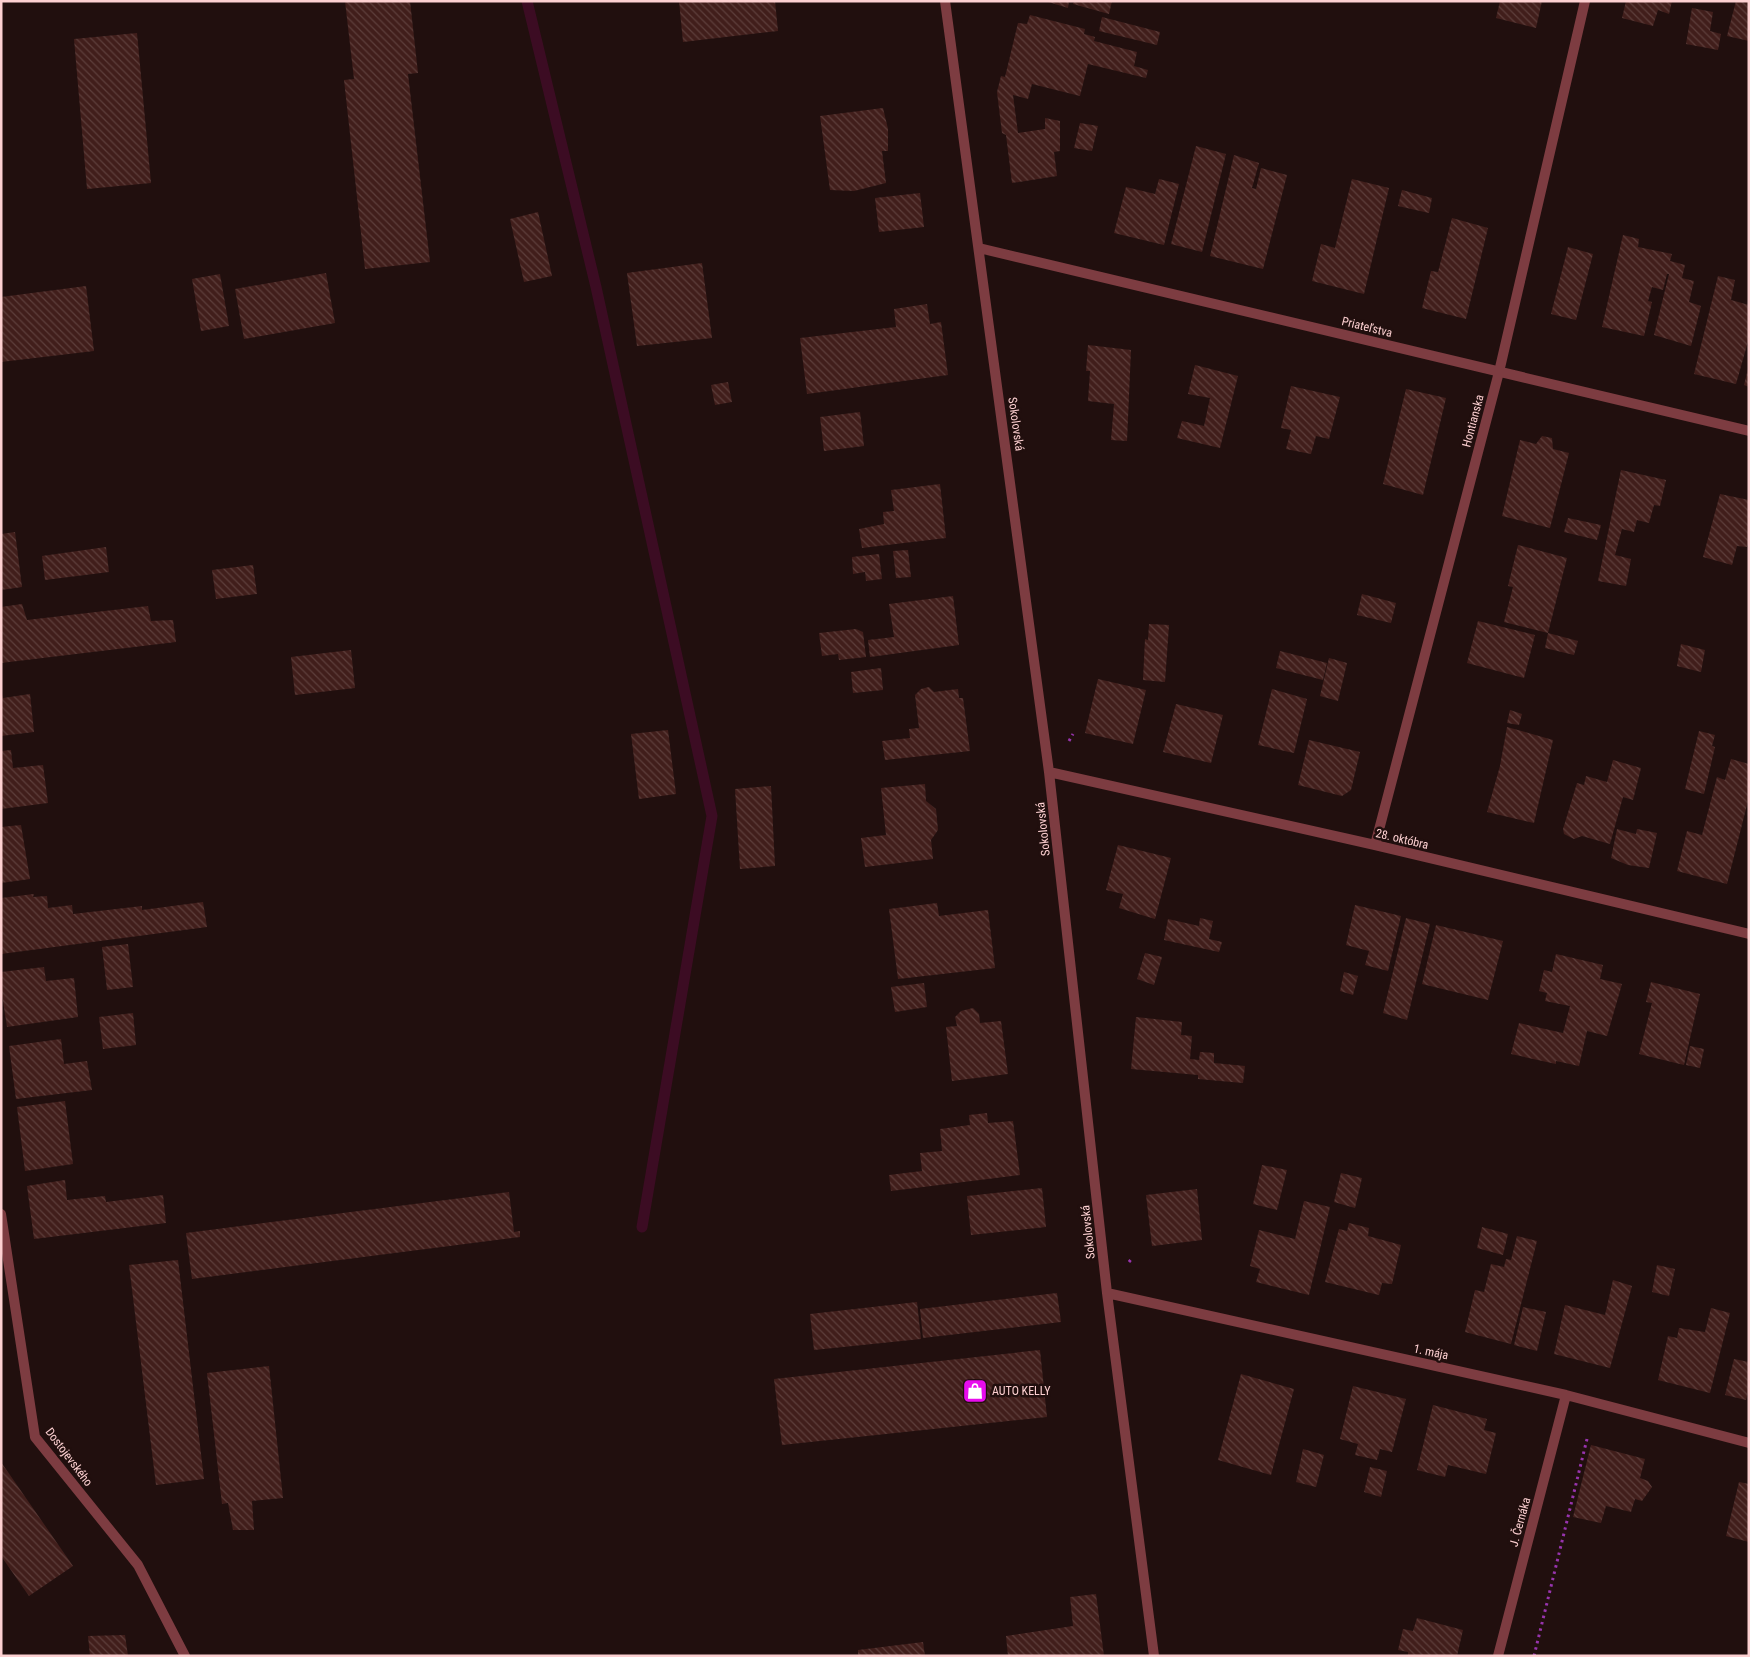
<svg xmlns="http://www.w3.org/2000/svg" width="1750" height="1657" viewBox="0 0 1750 1657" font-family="'Roboto Condensed',sans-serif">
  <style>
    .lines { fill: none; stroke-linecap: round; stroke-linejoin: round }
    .stream { stroke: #3c0c23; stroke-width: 11 }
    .building { fill: url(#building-back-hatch) }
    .path { stroke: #9734ad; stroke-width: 3; stroke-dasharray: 2.5 4; stroke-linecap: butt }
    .minor { stroke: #7d3c41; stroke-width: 10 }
    .labels { text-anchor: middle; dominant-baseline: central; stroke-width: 5; stroke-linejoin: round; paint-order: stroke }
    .street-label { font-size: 12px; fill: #fdd0d1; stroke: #210f0e }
    .poi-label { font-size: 12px; fill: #fdd0d1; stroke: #210f0e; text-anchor: start }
  </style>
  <defs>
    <pattern id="building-back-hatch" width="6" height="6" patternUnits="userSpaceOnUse" patternTransform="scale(1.25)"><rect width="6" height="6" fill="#411e1b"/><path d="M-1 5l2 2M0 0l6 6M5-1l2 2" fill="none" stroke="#5d3e3b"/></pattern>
  </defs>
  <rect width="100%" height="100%" fill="#210f0e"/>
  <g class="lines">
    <!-- stream -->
    <path class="stream" d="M527,1L596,287L712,816L642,1227"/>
  </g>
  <!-- building -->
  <path class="building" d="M345,1H410L418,73L408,74L430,262L365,269L344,80L354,79Z
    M679,1H775L778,31L683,42Z
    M1045,1H1069L1068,8Z
    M1074,1H1112L1109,14L1073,4Z
    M1500,1H1542L1536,28L1496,18Z
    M1626,1H1672L1669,14L1658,10L1653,26L1622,18Z
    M1736,1H1749V41L1727,36Z
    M1692,8L1713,12L1710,31L1721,34L1718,50L1686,44Z
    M1030,15L1085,29L1084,34L1095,37L1094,41L1137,52L1134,66L1148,70L1146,78L1088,64L1080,96L1032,84L1028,99L1013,95L1018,133L1045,129V118L1060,121V151L1054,152L1057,176L1012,183L1006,135L1002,133L997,92L1001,76L1005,77L1018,23L1027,24Z
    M1102,17L1160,32L1157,45L1099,31Z
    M137,33L151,183L87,189L74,39Z
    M883,108L888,129V151H882L886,183L854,191L830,190L820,116Z
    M1080,123L1098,126L1092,151L1074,148Z
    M1196,146L1226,154L1202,252L1171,244Z
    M1234,155L1259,163L1252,188L1256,189L1261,168L1287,175L1263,269L1210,256Z
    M1159,179L1179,184L1164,245L1114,233L1126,187L1155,194Z
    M1352,179L1389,188L1364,294L1312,281L1321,244L1335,248Z
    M1402,190L1432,198L1429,213L1398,206Z
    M920,193L924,227L879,232L875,198Z
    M538,212L552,276L524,282L510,219Z
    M1452,218L1488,228L1466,319L1422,308L1431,271L1438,272Z
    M1623,235L1639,239L1638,247L1672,254L1670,261L1685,265L1682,278L1694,281L1689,302L1701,306L1691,346L1654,335L1669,274H1667L1663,290L1652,287L1648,301L1652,302L1644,336L1602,327Z
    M1568,247L1593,254L1576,320L1551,314Z
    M702,263L712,338L637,346L627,273Z
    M326,273L335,323L244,339L235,289Z
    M220,274L229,326L201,331L192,279Z
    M1718,276L1735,280L1731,300L1749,305V338L1736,384L1694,374Z
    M86,286L94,351L1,362V297Z
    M927,304L930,324L941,322L948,375L807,394L800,338L896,327L894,309Z
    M1088,345L1131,350L1127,441L1111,440L1114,404L1088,401L1090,371H1086Z
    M1195,365L1238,376L1220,448L1177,438L1182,421L1204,426L1210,398L1188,394Z
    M1748,369H1749V387L1744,385Z
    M728,382L732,402L715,405L711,385Z
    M1291,386L1340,397L1329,439L1316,436L1311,454L1286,449L1291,430L1281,428Z
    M1406,389L1446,398L1423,495L1383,484Z
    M860,412L864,446L824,451L820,417Z
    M1542,436L1552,438L1553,449L1569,453L1550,528L1502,516L1520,440L1536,444Z
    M1621,470L1666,480L1660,506L1654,505L1649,523L1637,520L1634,532L1622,529L1615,555L1631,559L1626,586L1598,581Z
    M940,484L946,538L862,548L859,529L884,524L883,512L894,511L891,490Z
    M1720,494L1749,500V540L1747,547L1737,546L1732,565L1703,557Z
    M1568,518L1601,525L1597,540L1564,532Z
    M15,532L22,587L1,590V534Z
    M1518,545L1567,558L1548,633L1504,622L1513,587L1508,586Z
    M106,547L109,572L45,580L42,556Z
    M908,550L911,577L896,578L893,551Z
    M879,554L882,579L866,581L865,572L853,574L852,557Z
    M253,565L257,594L216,599L212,570Z
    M1362,594L1396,603L1391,623L1357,615Z
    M953,596L959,645L870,657L868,640L894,637L889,604Z
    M22,604L27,620L148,606L151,621L173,620L176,642L1,663V607Z
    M1478,621L1535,635L1524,678L1467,663Z
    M1149,624L1169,625L1165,682L1143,680L1145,639L1148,640Z
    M856,629L863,632L866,657L839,660L838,654L822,656L819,633Z
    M1548,633L1578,641L1574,655L1545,648Z
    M1681,644L1705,650L1701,672L1677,666Z
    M351,650L355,688L295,695L291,657Z
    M1280,651L1327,663L1323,680L1276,668Z
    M1329,658L1347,663L1338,701L1320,696Z
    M881,668L883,690L853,693L851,672Z
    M1098,679L1146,690L1133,744L1085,733Z
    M929,687L934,692L958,689L959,698H963L970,751L885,760L882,741L910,738L909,729L919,728L915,695L921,689Z
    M1272,689L1307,699L1294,753L1258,745Z
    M1,692L3,698L30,694L34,732L1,736Z
    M1176,704L1223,715L1211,763L1163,752Z
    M1510,710L1522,714L1519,725L1507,723Z
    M1507,727L1553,740L1534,823L1487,812L1500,766Z
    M668,730L676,794L639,799L631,734Z
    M1699,731L1715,735L1712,746L1715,747L1704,794L1685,789Z
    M1309,740L1360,752L1351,790L1342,796L1298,785Z
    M11,750L13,768L43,765L48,803L1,809V751Z
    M1731,759L1749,764V797L1727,884L1677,871L1687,831L1702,835L1717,777L1725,780Z
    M1613,760L1641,768L1633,800L1623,797L1610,844L1582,836L1574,839L1564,834L1563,829L1577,783L1584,785L1586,776L1607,782Z
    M925,784L926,801L936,809L938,830L931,840L933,859L865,867L861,838L886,835L881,788Z
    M771,786L775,866L740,869L735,789Z
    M21,825L30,879L1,883V827Z
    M1617,829L1636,834L1637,829L1657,833L1649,868L1628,865L1611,858Z
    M1118,845L1171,858L1155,919L1119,908L1123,894L1106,890Z
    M34,894L33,897L47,896L48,908L72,905L73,914L142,906V910L203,902L207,927L1,954V898Z
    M937,903L939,916L988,910L995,968L898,979L889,909Z
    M1355,905L1401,916L1388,971L1365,965L1369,951L1346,945Z
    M1200,918L1213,921L1209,939L1222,942L1219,952L1164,940L1168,919L1199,926Z
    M1406,918L1430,924L1407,1020L1383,1013Z
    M1436,925L1503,941L1488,1000L1422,984Z
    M128,944L133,987L107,990L102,947Z
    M1145,953L1162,957L1154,985L1137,979Z
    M1556,954L1603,965L1600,979L1622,984L1607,1036L1587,1031L1579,1066L1556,1061V1064L1511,1054L1519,1023L1563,1033L1570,1006L1545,1001L1547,993L1539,991L1544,970L1552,972Z
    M44,967L46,981L74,978L78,1017L7,1027L1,988V972Z
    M1344,972L1358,976L1353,995L1340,991Z
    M1651,982L1700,994L1684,1065L1639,1054L1652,1003L1646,1002Z
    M924,983L927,1007L895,1012L891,987Z
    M973,1008L979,1014L980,1023L1001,1021L1008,1074L952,1081L946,1027L957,1026L955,1017L961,1011Z
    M133,1013L136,1045L103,1049L99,1017Z
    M1136,1017L1182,1022L1181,1035L1192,1036L1190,1059L1199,1060L1200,1052L1214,1053V1063L1245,1066L1243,1083L1198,1079V1075L1131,1069Z
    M61,1039L64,1064L87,1061L92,1090L16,1099L9,1046Z
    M1690,1046L1704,1049L1700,1068L1686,1065Z
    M65,1101L73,1164L25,1171L17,1107Z
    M987,1113L988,1123L1013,1121L1020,1175L891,1191L889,1175L922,1171L920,1153L942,1151L940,1129L970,1125L969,1115Z
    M1262,1165L1287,1170L1277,1210L1253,1204Z
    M1341,1173L1362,1178L1355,1208L1334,1202Z
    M65,1180L67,1200L105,1196L106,1202L163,1195L166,1223L34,1239L27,1186Z
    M1042,1188L1046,1227L971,1235L967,1196Z
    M1197,1189L1202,1240L1152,1246L1146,1195Z
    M509,1192L514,1232L520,1231V1237L192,1279L186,1233Z
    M1304,1201L1330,1207L1309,1295L1256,1282L1260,1269L1250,1266L1259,1230L1295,1239Z
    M1349,1223L1369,1228L1368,1236L1401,1245L1392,1284L1382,1283L1379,1295L1325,1282L1339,1229L1347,1231Z
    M1482,1227L1508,1234L1503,1255L1477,1248Z
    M1517,1236L1537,1241L1511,1344L1465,1332L1475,1290L1484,1292L1491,1264L1504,1267L1506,1259L1511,1260Z
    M178,1260L204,1479L156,1485L129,1265Z
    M1657,1265L1675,1269L1669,1296L1652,1292Z
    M1613,1280L1632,1286L1610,1368L1554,1354L1565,1305L1605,1315Z
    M1057,1293L1061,1322L923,1338L920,1309Z
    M917,1302L921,1339L814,1350L810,1314Z
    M1523,1307L1546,1312L1537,1351L1514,1345Z
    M1711,1308L1730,1313L1710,1393L1658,1380L1668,1336L1677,1338L1679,1328L1705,1332Z
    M1040,1350L1047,1417L782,1445L774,1379Z
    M1734,1359L1749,1362V1389L1746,1400L1725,1395Z
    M269,1366L283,1498L252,1501L254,1530H233L228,1503L222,1504L207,1373Z
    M1241,1374L1294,1389L1271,1475L1218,1460Z
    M1353,1386L1406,1399L1392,1452L1380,1449L1377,1460L1355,1455L1358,1444L1340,1439Z
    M1433,1405L1487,1419L1484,1430L1496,1433L1486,1474L1448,1465L1445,1477L1417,1470Z
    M1591,1445L1645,1459L1640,1478L1648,1481L1652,1487L1642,1501L1635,1499L1631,1512L1606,1506L1601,1523L1573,1517Z
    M1303,1449L1324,1455L1316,1487L1296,1482Z
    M1,1462L73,1566L29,1596L1,1556Z
    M1370,1467L1387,1471L1381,1497L1364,1492Z
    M1739,1482L1749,1484V1542L1726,1536Z
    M1096,1594L1104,1656H1008L1006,1636L1073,1626L1070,1597Z
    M1417,1618L1463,1630L1457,1656H1408V1652L1398,1650L1403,1629L1413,1631Z
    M125,1635L128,1656H90L88,1636Z
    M923,1642L925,1656H858V1650Z"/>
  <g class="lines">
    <!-- path -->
    <path class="path" d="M1069,741L1073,734
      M1129,1262L1133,1257
      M1534,1656L1587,1439"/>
    <!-- minor -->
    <path class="minor" d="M945,1L1049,772L1107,1293L1154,1656
      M979,248C1236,307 1492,371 1749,431
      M1049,772L1375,845L1749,934
      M1375,845L1499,372L1585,1
      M1,1214L35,1437L138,1565L185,1656
      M1107,1293L1566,1395L1749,1443
      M1498,1656L1566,1395"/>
  </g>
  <!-- icons -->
  <defs>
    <symbol id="shop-square" viewBox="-11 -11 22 22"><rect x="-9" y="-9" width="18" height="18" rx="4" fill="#e80ced" stroke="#210f0e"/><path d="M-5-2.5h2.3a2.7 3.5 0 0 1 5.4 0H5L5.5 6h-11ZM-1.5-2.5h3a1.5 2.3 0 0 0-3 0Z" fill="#fff"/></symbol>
  </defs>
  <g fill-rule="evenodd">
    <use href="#shop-square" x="961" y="1377" width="28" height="28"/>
  </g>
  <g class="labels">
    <!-- street labels -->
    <g class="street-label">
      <text transform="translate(1367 327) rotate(14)">Priateľstva</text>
      <text transform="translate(1473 421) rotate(-75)">Hontianska</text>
      <text transform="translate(1016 424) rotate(82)">Sokolovská</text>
      <text transform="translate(1043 829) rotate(-96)">Sokolovská</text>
      <text transform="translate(1402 839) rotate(13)">28. októbra</text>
      <text transform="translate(1088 1232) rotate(-96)">Sokolovská</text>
      <text transform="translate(1431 1352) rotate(12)">1. mája</text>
      <text transform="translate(69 1457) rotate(53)">Dostojevského</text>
      <text transform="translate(1520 1522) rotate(-75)">J. Černáka</text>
    </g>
    <!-- poi labels -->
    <g class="poi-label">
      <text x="992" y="1391">AUTO KELLY</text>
    </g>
  </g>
  <!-- border -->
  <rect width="1750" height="1657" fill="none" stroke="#fdd0d1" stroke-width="5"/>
</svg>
